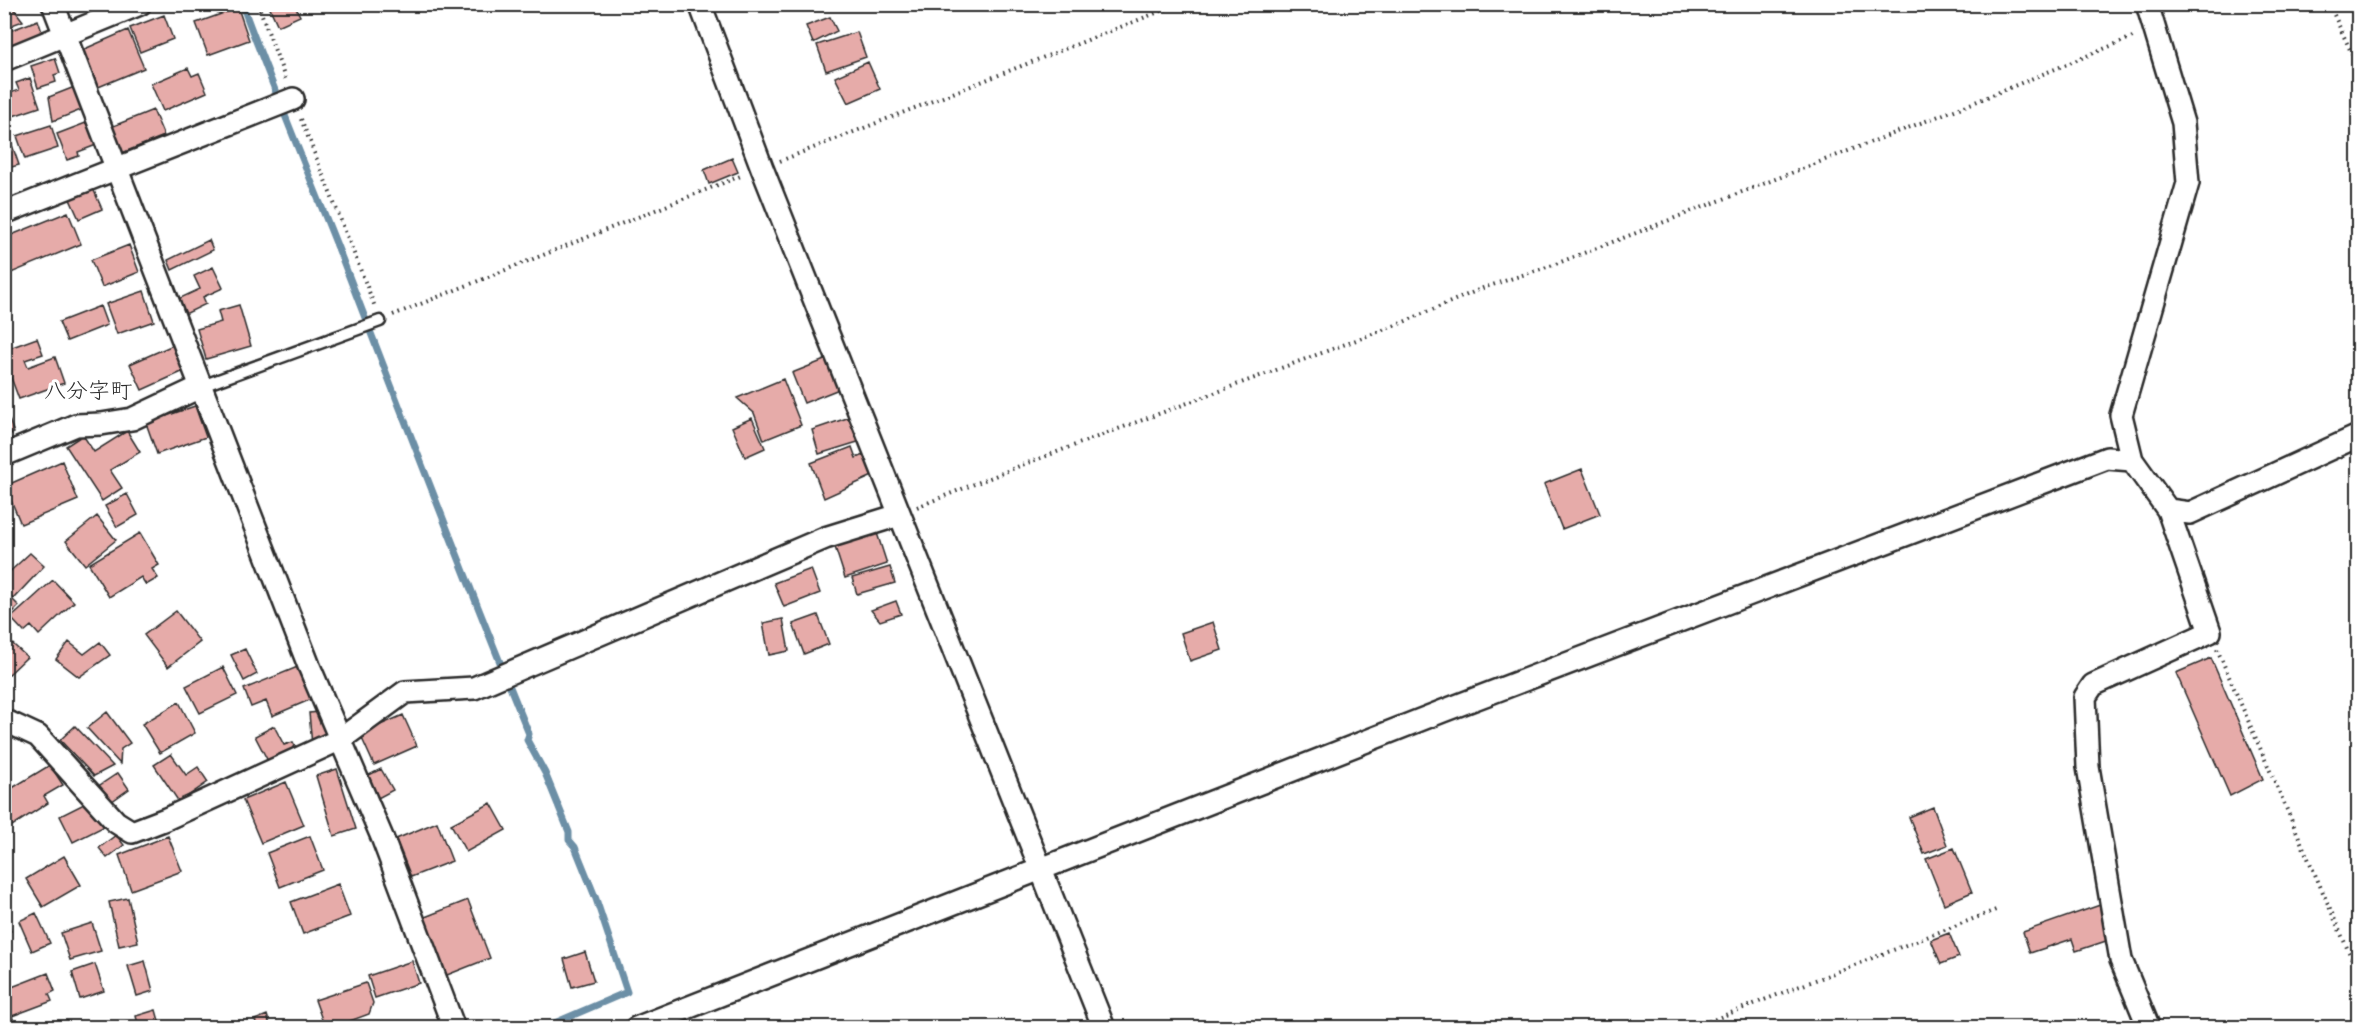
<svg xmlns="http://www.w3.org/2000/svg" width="2363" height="1032" viewBox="0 0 2363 1032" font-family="Kalam,'Klee One',sans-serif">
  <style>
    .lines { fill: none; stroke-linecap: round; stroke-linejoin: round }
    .stream { stroke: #6c8fa6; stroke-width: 7 }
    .building { fill: #e6aba9; stroke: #2b2b2b; stroke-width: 1.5 }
    .service-casing { stroke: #2b2b2b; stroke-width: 15 }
    .minor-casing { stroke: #2b2b2b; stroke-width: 26 }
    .path { stroke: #2b2b2b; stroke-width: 4; stroke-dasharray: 1.5 4.5; stroke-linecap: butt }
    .service { stroke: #fff; stroke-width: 10 }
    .minor { stroke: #fff; stroke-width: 21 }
    .labels { text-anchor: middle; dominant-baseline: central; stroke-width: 6; stroke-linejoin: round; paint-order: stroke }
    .quarter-label { font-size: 22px; fill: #2b2b2b; stroke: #fff }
  </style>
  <rect width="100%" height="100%" fill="#fff"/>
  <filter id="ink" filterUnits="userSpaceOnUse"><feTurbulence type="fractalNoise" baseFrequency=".0167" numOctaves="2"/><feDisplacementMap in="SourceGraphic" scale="12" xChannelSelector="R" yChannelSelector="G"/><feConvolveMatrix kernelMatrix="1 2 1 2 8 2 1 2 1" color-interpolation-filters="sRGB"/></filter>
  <g filter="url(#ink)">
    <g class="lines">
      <!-- stream -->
      <path class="stream" d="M242,4C273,88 307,170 340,253C402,414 464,575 529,734L527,740L545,773L569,832V840L575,847L596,899L627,992L543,1028"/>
    </g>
    <!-- building -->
    <path class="building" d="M4,4H10L23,21L4,28Z
      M78,4H99L80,11Z
      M268,4H294L300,16L278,26Z
      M238,8L249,40L208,55L196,23Z
      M164,15L173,39L140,52L130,28Z
      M830,17L837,31L813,43L806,26Z
      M38,20L43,35L6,48L4,33Z
      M128,30L144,68L96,88L80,51Z
      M857,32L866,57L826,71L817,45Z
      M55,58L60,73L54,75L56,82L38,88L31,66Z
      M868,62L880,89L848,103L835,77Z
      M188,68L192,76L199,73L207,92L163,111L151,84Z
      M30,78L40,107L7,118L4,109V95L19,90L16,83Z
      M77,86L86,108L53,121L49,97Z
      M153,110L164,136L122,153L111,127Z
      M91,121L99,144L78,152L79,156L67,160L57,134Z
      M51,125L58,148L25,159L17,136Z
      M11,142L19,165L4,169V144Z
      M732,158L738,172L709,184L704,170Z
      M92,186L102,209L79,219L69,197Z
      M68,212L81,244L4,276V238Z
      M209,240L213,250L172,270L168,260Z
      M129,245L139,272L102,287L91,260Z
      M213,267L223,288L203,297L206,304L183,315L176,300L200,289L194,276Z
      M144,291L154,321L117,334L106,304Z
      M239,305L251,346L206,359L197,329L221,322L218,311Z
      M100,306L107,325L67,341L59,322Z
      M37,338L43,354L25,360L28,367L55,357L64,383L19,399L4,359V350Z
      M173,345L184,371L142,390L130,364Z
      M827,359L839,389L804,403L792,373Z
      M783,379L801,425L764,440L754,413L737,398Z
      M4,406L14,433L4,436Z
      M195,406L206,437L157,454L146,423Z
      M853,416L861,441L819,454L812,430Z
      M752,418L765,448L745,457L732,427Z
      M127,431L140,452L110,470L122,488L102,501L66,446L83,435L94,452Z
      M852,447L856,458L868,453L877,474L824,498L811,463Z
      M62,461L78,500L21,524L5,486Z
      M1582,469L1600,514L1562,529L1544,484Z
      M127,494L138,515L117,527L105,506Z
      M97,516L116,540L85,565L66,541Z
      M140,533L159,565L152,569L158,578L146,585L141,577L109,597L89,564Z
      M877,533L887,564L845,578L835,547Z
      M30,553L44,566L13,599L4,588V577Z
      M890,567L895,583L857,594L852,578Z
      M811,569L820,593L784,607L774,583Z
      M53,580L74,602L39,635L31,626L24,632L11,618Z
      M4,591L19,606L8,617L4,614Z
      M896,601L901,614L880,621L871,610Z
      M176,611L200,642L168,667L144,635Z
      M818,615L829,644L804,654L793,624Z
      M783,619L789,651L769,655L763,623Z
      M1213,622L1222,650L1190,661L1181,633Z
      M4,636L27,657L4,679Z
      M69,642L84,654L100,642L110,655L79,677L56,659Z
      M245,649L257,674L244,681L231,655Z
      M2211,658L2263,779L2230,796L2176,673Z
      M300,666L314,698L272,716L266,701L251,707L244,689Z
      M223,667L237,695L200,713L186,686Z
      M179,702L195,733L160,753L142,724Z
      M332,711L335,743L312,745L309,713Z
      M107,712L130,743L121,749L120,764L87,728Z
      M403,715L417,746L374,765L360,734Z
      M75,726L113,766L94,776L60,740Z
      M274,726L284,745L293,742L297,750L270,765L255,736Z
      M171,754L186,775L198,767L208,782L179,802L154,765Z
      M50,765L63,785L44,796L48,803L12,826L4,814V793Z
      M337,769L356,829L334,836L316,776Z
      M381,769L393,790L378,798L367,776Z
      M118,773L129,789L108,804L97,787Z
      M286,782L304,825L261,843L243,800Z
      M94,799L107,825L73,842L60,816Z
      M491,803L506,830L466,852L451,824Z
      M1933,807L1947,845L1924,854L1909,817Z
      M437,822L452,861L411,877L396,839Z
      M116,835L124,845L107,858L99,848Z
      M168,836L182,871L131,890L119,855Z
      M310,836L323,870L280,887L267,853Z
      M1954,848L1972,892L1944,904L1926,859Z
      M64,856L81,885L43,907L26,879Z
      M338,884L350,916L303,934L291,902Z
      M128,898L138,942L119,946L109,902Z
      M468,900L490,958L442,977L420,919Z
      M2100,905L2112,939L2076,951L2072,939L2030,953L2023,932Z
      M4,913L11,931L4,933Z
      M36,913L50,943L32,951L19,921Z
      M92,923L101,951L70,960L61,933Z
      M1949,933L1959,957L1941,964L1931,940Z
      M585,952L594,981L572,987L564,959Z
      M145,961L153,991L137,996L128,966Z
      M412,961L419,983L375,998L368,976Z
      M95,964L104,991L80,999L72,972Z
      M48,973L55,991L49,994L52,1001L12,1016L16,1028H4V990Z
      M366,983L373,1003L369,1014L331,1028H325L315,1000Z
      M156,1010L161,1028H139L136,1016Z
      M267,1015L271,1028H258L255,1020Z
      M127,1022L129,1028H108Z"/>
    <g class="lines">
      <defs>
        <path id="service" d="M202,386L380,321"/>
        <path id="minor" d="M53,4L309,666L382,837L454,1028
          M700,4L762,168L1104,1028
          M2147,4L2183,123L2188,183L2121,415L2132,460L2168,510L2190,513L2358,436
          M4,60L140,4
          M4,213L293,99
          M4,455L76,425L101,424L132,419L202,386
          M4,725L10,723L38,736L116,822L132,832L166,819L341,739L405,692L474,688L825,538L899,515
          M636,1028L1443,711L2107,458L2132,460
          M2149,1028L2121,960L2088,767L2085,697L2093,685L2210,632L2168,510"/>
      </defs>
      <!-- service casing -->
      <use href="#service" class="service-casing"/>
      <!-- minor casing -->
      <use href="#minor" class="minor-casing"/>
      <!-- path -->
      <path class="path" d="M258,4L286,81
        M2329,4L2358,67
        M301,119L375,307
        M780,161L1179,4
        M393,315L743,175
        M917,507L1022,465L1399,324L1483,288L1553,265L1975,102L2135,36
        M2217,649L2358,973
        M1692,1028L1996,910"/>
      <!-- service -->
      <use href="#service" class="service"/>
      <!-- minor -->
      <use href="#minor" class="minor"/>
    </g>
  </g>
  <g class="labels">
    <!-- quarter labels -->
    <g class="quarter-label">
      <text x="88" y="392">八分字町</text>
    </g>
  </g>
  <!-- margin -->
  <rect width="2363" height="1032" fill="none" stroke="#fff" stroke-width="24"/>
  <rect x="12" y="12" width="2339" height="1008" fill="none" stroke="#2b2b2b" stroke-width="2" filter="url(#ink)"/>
</svg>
